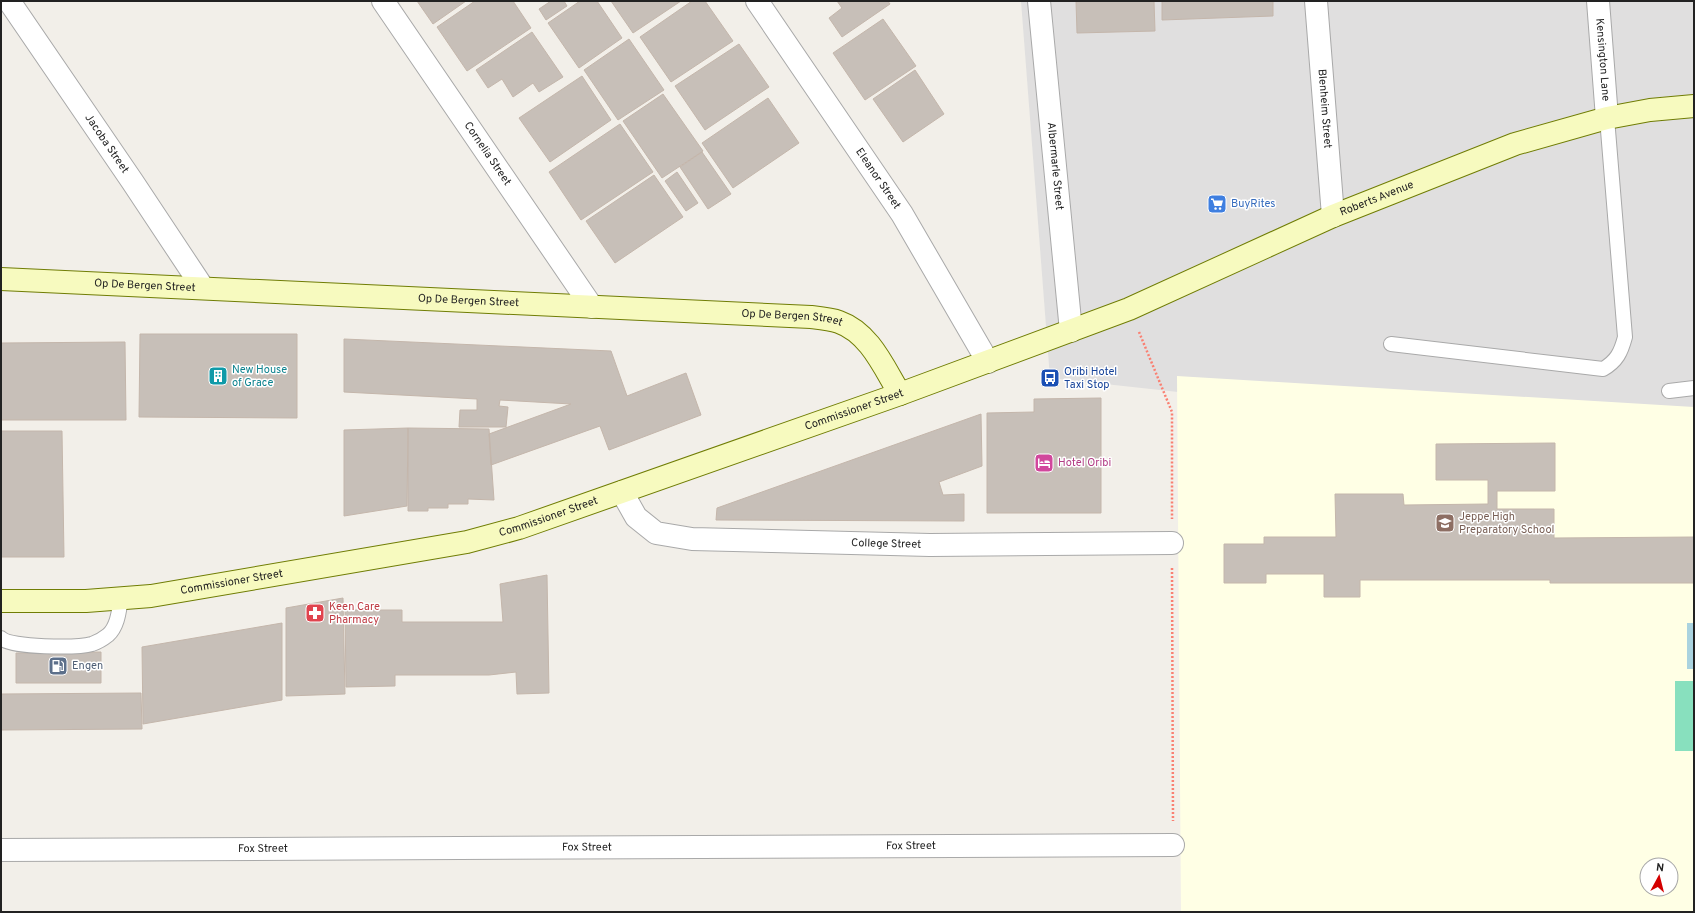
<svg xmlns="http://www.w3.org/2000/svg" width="1695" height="913" viewBox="0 0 1695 913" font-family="Overpass,sans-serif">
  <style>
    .residential { fill: #e0dfdf }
    .education { fill: #ffffe5; fill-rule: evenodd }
    .pitch { fill: #88e0be }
    .water { fill: #aad3df }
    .building { fill: #c7bfb8; stroke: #c4b6ab }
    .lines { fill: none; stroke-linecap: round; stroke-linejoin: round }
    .service-casing { stroke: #a9a9a9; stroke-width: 16 }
    .minor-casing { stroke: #a9a9a9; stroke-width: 24 }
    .secondary-casing { stroke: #707d05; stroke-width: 24 }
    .path { stroke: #fa8072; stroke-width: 2.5; stroke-dasharray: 2 2; stroke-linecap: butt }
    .service { stroke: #fff; stroke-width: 14 }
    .minor { stroke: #fff; stroke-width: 22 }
    .secondary { stroke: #f7fabf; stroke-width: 22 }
    .labels { text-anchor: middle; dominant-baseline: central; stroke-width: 3; stroke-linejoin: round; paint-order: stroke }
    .street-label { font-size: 11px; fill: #222; stroke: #fff }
    .shop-label { font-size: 11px; fill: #366cbe; stroke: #fff; text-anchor: start }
    .culture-label { font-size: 11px; fill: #0d838f; stroke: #fff; text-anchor: start }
    .transit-label { font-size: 11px; fill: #164399; stroke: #fff; text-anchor: start }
    .hotel-label { font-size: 11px; fill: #b23c85; stroke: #fff; text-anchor: start }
    .education-label { font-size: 11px; fill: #785e54; stroke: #fff; text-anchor: start }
    .health-label { font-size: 11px; fill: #be3a42; stroke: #fff; text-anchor: start }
    .service-label { font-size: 11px; fill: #4e5e75; stroke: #fff; text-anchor: start }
  </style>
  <rect width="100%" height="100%" fill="#f2efe9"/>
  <!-- residential -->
  <path class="residential" d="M1021,1H1694V448L1050,378Z"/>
  <!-- education -->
  <path class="education" d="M1177,376L1694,407V912H1181ZM1647,865H1671V889H1647Z"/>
  <!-- pitch -->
  <path class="pitch" d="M1675,681H1694V751H1675Z"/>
  <!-- water -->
  <path class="water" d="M1687,623H1694V669H1687Z"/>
  <!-- building -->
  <path class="building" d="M417,1H466L433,24Z
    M475,1H513L531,28L467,71L437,27Z
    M551,1H564L567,6L546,20L539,9Z
    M580,1H597L622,38L579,68L548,23Z
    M611,1H681L633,33Z
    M692,1H705L733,41L671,82L640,37Z
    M837,1H888L890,4L842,37L829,18L842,8Z
    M1076,1H1154L1155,31L1077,33Z
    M1162,1H1273V16L1162,20Z
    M883,19L916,66L865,100L833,53Z
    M532,32L563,77L539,92L533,83L513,97L502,79L488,88L476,70Z
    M629,39L664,90L618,120L584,70Z
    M739,44L769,87L705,130L675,86Z
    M915,70L944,114L903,142L873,99Z
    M582,76L611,120L550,162L519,118Z
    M663,94L703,151L662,178L623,121Z
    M768,98L799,143L733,188L702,143Z
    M620,124L653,172L581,220L549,172Z
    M702,152L731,194L708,209L680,167Z
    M677,172L698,203L686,211L665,181Z
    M654,175L683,217L615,263L586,221Z
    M140,334H297V418L139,417Z
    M344,339L611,351L627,396L686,373L701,415L609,450L600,426L491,465L489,434L571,404L500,400L499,406L508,407L506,427H459L460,410H477V399L344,392Z
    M125,342L126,420H1V343Z
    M1101,398V513H987V413L1034,412V399Z
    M981,414L982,466L939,482L943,495L964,494V521L716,520L717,508Z
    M408,428L489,429L494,500L468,499V504H448V508H428V511H408Z
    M408,428L407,506L344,516V430Z
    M1,431H62L64,557H1Z
    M1555,443V491H1497V509H1554V538L1694,537V583H1550V580H1360V597H1324V574H1266V583H1224V544H1264V537H1336L1335,494H1403L1404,505L1488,504V480H1436V444Z
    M547,575L549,693L517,694L516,672L489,675H395V686L346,687L345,610H402V622H503L500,584Z
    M343,598L345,694L286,696V608Z
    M282,623V700L143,724L142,647Z
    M101,652V683H16V653Z
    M141,693L142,729L1,730V694Z"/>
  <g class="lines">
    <defs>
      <path id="service" d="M1391,344L1603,369C1617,361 1621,352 1625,337L1607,118
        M1669,391L1694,388
        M1,638C10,648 78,648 92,644C98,642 103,639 108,635C118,626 119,610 121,598"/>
      <g id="minor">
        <path id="s1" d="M9,1L132,181L203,288"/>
        <path id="s2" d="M383,1L592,307"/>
        <path id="s3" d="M757,1L902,214L988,362"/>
        <path id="s4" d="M1039,1L1071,331"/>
        <path id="s5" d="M1316,1L1333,216"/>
        <path id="s6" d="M1598,1L1607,118"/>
        <path id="s7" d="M622,492L636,517L656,533L692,539L930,545L1172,543"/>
        <path id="s8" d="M1,850L1173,845"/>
      </g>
      <g id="secondary">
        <path id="s9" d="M1,279L811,317C820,318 831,319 839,322C870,333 884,368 900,394"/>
        <path id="s10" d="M1,601H86L151,596L467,542L519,528L900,394L1129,309L1333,216L1515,144L1607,118L1650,110L1694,106"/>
      </g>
    </defs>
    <!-- service casing -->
    <use href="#service" class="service-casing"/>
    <!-- minor casing -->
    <use href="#minor" class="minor-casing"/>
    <!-- secondary casing -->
    <use href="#secondary" class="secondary-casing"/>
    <!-- path -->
    <path class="path" d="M1139,332L1172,412V519
      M1172,568L1173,821"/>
    <!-- service -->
    <use href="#service" class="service"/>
    <!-- minor -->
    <use href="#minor" class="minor"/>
    <!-- secondary -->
    <use href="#secondary" class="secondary"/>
  </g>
  <!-- icons -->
  <defs>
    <symbol id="supermarket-square" viewBox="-11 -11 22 22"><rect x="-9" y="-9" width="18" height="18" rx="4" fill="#3f7fe0" stroke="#fff"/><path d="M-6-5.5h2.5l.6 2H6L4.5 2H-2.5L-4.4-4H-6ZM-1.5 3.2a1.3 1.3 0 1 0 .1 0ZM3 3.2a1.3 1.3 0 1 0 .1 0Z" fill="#fff"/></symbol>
    <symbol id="building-square" viewBox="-11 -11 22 22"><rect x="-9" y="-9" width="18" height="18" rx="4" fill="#0f9aa8" stroke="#fff"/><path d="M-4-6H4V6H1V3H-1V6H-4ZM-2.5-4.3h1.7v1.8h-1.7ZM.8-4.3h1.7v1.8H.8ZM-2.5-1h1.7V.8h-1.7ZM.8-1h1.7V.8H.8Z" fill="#fff"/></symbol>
    <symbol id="bus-square" viewBox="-11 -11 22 22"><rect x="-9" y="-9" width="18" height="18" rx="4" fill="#1a4fb4" stroke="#fff"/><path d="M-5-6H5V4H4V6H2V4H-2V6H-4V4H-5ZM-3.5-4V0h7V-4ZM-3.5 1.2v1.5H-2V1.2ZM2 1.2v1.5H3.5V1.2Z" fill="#fff"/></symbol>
    <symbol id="hotel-square" viewBox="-11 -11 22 22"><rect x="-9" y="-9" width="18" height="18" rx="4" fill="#d1479c" stroke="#fff"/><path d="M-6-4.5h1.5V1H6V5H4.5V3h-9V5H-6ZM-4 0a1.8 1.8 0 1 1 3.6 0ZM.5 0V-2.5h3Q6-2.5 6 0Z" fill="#fff"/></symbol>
    <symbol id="school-square" viewBox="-11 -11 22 22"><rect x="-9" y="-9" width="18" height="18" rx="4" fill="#8d6e63" stroke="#fff"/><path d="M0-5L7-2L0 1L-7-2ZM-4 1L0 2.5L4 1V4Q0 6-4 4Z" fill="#fff"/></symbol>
    <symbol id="pharmacy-square" viewBox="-11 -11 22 22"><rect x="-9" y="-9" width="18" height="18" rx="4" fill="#e0444e" stroke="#fff"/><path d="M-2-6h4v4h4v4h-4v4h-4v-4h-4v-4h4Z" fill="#fff"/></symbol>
    <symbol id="fuel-square" viewBox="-11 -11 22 22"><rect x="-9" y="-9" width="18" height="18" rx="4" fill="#5c6f8a" stroke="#fff"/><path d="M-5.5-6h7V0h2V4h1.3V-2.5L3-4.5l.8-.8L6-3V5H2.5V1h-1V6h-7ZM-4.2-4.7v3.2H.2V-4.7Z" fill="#fff"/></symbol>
  </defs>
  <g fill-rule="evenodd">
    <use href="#supermarket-square" x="1206" y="193" width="22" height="22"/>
    <use href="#building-square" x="207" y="365" width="22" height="22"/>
    <use href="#bus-square" x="1039" y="367" width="22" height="22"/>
    <use href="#hotel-square" x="1033" y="452" width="22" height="22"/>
    <use href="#school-square" x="1434" y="512" width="22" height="22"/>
    <use href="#pharmacy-square" x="304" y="602" width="22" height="22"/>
    <use href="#fuel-square" x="47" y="655" width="22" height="22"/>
  </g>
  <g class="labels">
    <!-- street labels -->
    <g class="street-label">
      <text stroke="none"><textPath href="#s6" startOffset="59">Kensington Lane</textPath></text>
      <text stroke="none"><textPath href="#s5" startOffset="108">Blenheim Street</textPath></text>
      <text stroke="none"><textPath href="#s1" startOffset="173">Jacoba Street</textPath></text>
      <text stroke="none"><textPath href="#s2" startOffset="185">Cornelia Street</textPath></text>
      <text stroke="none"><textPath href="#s4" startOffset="166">Albermarle Street</textPath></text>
      <text stroke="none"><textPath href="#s3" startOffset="215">Eleanor Street</textPath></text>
      <text stroke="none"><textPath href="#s10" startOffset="1444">Roberts Avenue</textPath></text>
      <text stroke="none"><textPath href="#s9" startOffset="144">Op De Bergen Street</textPath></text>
      <text stroke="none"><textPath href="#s9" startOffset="468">Op De Bergen Street</textPath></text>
      <text stroke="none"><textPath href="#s9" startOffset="792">Op De Bergen Street</textPath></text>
      <text stroke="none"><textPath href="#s10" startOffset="880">Commissioner Street</textPath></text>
      <text stroke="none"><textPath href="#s10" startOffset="556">Commissioner Street</textPath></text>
      <text stroke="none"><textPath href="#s7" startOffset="285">College Street</textPath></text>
      <text stroke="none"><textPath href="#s10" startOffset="232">Commissioner Street</textPath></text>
      <text stroke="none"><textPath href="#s8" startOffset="910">Fox Street</textPath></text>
      <text stroke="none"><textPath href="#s8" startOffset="586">Fox Street</textPath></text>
      <text stroke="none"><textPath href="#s8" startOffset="262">Fox Street</textPath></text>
    </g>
    <!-- shop labels -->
    <g class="shop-label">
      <text x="1231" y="204">BuyRites</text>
    </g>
    <!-- culture labels -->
    <g class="culture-label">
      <text x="232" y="370">New House<tspan x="232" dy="13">of Grace</tspan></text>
    </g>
    <!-- transit labels -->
    <g class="transit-label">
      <text x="1064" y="372">Oribi Hotel<tspan x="1064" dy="13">Taxi Stop</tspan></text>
    </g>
    <!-- hotel labels -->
    <g class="hotel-label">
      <text x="1058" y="463">Hotel Oribi</text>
    </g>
    <!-- education labels -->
    <g class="education-label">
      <text x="1459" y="517">Jeppe High<tspan x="1459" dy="13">Preparatory School</tspan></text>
    </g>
    <!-- health labels -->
    <g class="health-label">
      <text x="329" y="607">Keen Care<tspan x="329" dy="13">Pharmacy</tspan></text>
    </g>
    <!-- service labels -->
    <g class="service-label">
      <text x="72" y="666">Engen</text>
    </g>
  </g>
  <!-- border -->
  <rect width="1695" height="913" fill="none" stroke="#222222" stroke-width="4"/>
  <!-- north arrow -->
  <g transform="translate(1659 877) rotate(7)"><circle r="19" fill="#ffffff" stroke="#a7a7a7"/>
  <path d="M0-3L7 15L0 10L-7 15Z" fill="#d40000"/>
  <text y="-6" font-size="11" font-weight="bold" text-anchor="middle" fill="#222222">N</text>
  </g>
</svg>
